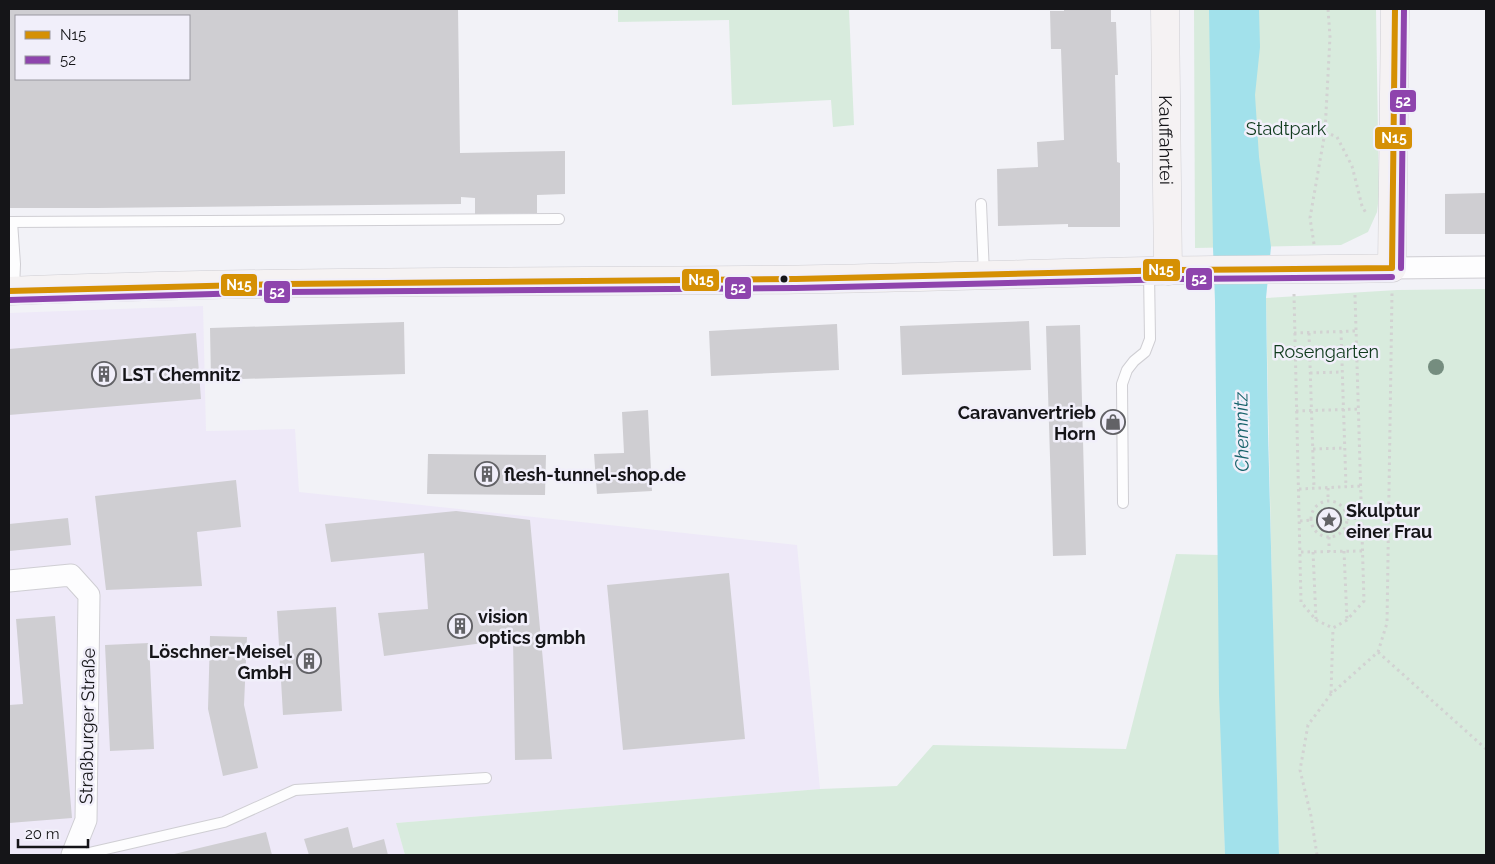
<svg xmlns="http://www.w3.org/2000/svg" width="1495" height="864" viewBox="0 0 1495 864" font-family="Raleway,sans-serif">
  <style>
    .industrial { fill: #eee9f8 }
    .green { fill: #d8ebdd }
    .water { fill: #a2e1eb }
    .building { fill: #cfced2; fill-rule: evenodd }
    .lines { fill: none; stroke-linecap: round; stroke-linejoin: round }
    .lane-casing { stroke: #cfced3; stroke-width: 12 }
    .street-casing { stroke: #cfced3; stroke-width: 23 }
    .secondary-casing { stroke: #cfced3; stroke-width: 29 }
    .path { stroke: #d2d2d2; stroke-width: 3; stroke-dasharray: 2.5 4; stroke-linecap: butt }
    .lane { stroke: #fdfdfe; stroke-width: 10 }
    .street { stroke: #fdfdfe; stroke-width: 21 }
    .secondary { stroke: #f5f2f3; stroke-width: 28 }
    .bus-1-casing { stroke: #f1effa; stroke-width: 10 }
    .bus-2-casing { stroke: #f1effa; stroke-width: 10 }
    .bus-1 { stroke: #d59004; stroke-width: 6 }
    .bus-2 { stroke: #8e44ad; stroke-width: 6 }
    .tree { fill: #758d7f }
    .bus-dot { fill: #151518; stroke: #f1effa; stroke-width: 2 }
    .labels { text-anchor: middle; dominant-baseline: central; stroke-width: 5; stroke-linejoin: round; paint-order: stroke }
    .park-label { font-size: 18px; fill: #0f3a1c; stroke: #f1effa }
    .street-label { font-size: 18px; fill: #151518; stroke: #f1effa }
    .poi-label { font-size: 18px; font-weight: bold; fill: #151518; stroke: #f1effa; text-anchor: start }
    .water-label { font-size: 19px; font-style: italic; fill: #17636b; stroke: #f1effa }
    .line-badge { stroke: #f1effa; stroke-width: 2 }
    .badge-label { font-size: 14px; text-anchor: middle; font-weight: bold; fill: #fff }
  </style>
  <rect width="100%" height="100%" fill="#f2f2f7"/>
  <!-- industrial -->
  <path class="industrial" d="M203,306L206,431L295,429L299,492L797,545L820,789L396,823L405,855H9V313Z"/>
  <!-- green -->
  <path class="green" d="M618,9H849L854,125L833,127L831,100L732,105L729,20L618,22Z
    M1194,9H1376L1379,196L1377,212L1368,232L1341,245L1195,248Z
    M1486,289V855H1279L1274,691L1266,298L1397,290Z
    M1176,554L1218,555L1225,855H405L396,823L820,789L897,786L933,745L1126,749Z"/>
  <!-- water -->
  <path class="water" d="M1209,9H1259L1260,47L1255,95L1259,157L1271,247L1266,298L1268,431L1279,855H1225L1219,694L1215,301L1213,248Z"/>
  <!-- building -->
  <path class="building" d="M9,9H458L460,153L565,151V194L537,195V213L475,214V198L461,197V204L97,208H9ZM16,16H189V79H16Z
    M1064,9H1111V22H1116L1118,75H1115L1117,162L1120,163V227H1068V224L998,226L997,169L1038,167L1037,142L1064,140L1061,49H1051L1050,11H1064Z
    M1486,193V234H1445V194Z
    M1029,321L1031,370L902,375L900,326Z
    M404,322L405,374L211,380L210,328Z
    M837,324L839,370L711,376L709,331Z
    M1080,325L1086,555L1053,556L1046,326Z
    M196,333L201,399L9,415V349Z
    M648,410L652,491L597,494L594,454L624,453L622,412Z
    M428,454L546,455L545,495L427,494Z
    M236,480L241,527L197,532L202,586L106,590L95,496Z
    M456,511L530,520L552,759L515,760L513,639L384,656L378,613L428,609L424,553L331,562L325,524Z
    M68,518L71,545L9,551V524Z
    M729,573L745,739L623,750L607,585Z
    M336,607L342,711L283,715L277,611Z
    M55,616L72,818L9,823V705L23,704L16,619Z
    M210,636L247,637L244,705L258,768L223,776L208,709Z
    M149,643L154,749L110,751L105,645Z
    M348,827L353,848L384,839L388,855H309L304,839Z
    M266,832L272,855H170Z"/>
  <g class="lines">
    <defs>
      <path id="lane" d="M981,204L984,274
        M9,222L559,219
        M12,222L15,264L14,289
        M1123,503L1122,384L1127,370L1134,361L1145,352L1150,339L1149,272
        M80,855L224,822L295,790L486,778"/>
      <path id="street" d="M1392,268L1486,267
        M9,581L71,575L89,595L86,820L72,855"/>
      <g id="secondary">
        <path id="s1" d="M1165,9L1168,271"/>
        <path d="M9,291C254,281 500,282 745,280C880,279 1014,274 1148,271C1230,269 1311,270 1392,268L1395,9"/>
      </g>
    </defs>
    <!-- lane casing -->
    <use href="#lane" class="lane-casing"/>
    <!-- street casing -->
    <use href="#street" class="street-casing"/>
    <!-- secondary casing -->
    <use href="#secondary" class="secondary-casing"/>
    <!-- path -->
    <path class="path" d="M1325,132L1337,137L1352,166L1362,206L1367,215
      M1314,244L1310,218L1325,132L1330,37L1328,9
      M1294,294L1301,602L1316,620L1333,628L1347,620L1364,601L1355,295
      M1341,331L1346,487
      M1294,333L1356,331
      M1309,333L1314,488
      M1310,373L1342,372
      M1296,411L1359,409
      M1313,449L1345,448
      M1328,488V501
      M1299,489L1361,486
      M1311 519a18 18 0 1 1 36 0a18 18 0 1 1-36 0Z
      M1347,519L1362,518
      M1300,521L1311,520
      M1329,537V552
      M1344,551L1347,620
      M1301,552L1363,551
      M1313,552L1316,619
      M1378,652L1486,749
      M1331,693L1333,628
      M1317,855L1311,816L1300,770L1308,725L1331,694L1378,652L1387,623L1392,293"/>
    <!-- lane -->
    <use href="#lane" class="lane"/>
    <!-- street -->
    <use href="#street" class="street"/>
    <!-- secondary -->
    <use href="#secondary" class="secondary"/>
    <defs>
      <path id="bus-1" d="M1392,268L1395,9
        M9,291L285,284L796,279L1179,270L1392,268"/>
      <path id="bus-2" d="M1401,268L1404,9
        M9,300L285,292L796,288L1179,279L1392,277"/>
    </defs>
    <!-- bus-1 casing -->
    <use href="#bus-1" class="bus-1-casing"/>
    <!-- bus-2 casing -->
    <use href="#bus-2" class="bus-2-casing"/>
    <!-- bus-1 -->
    <use href="#bus-1" class="bus-1"/>
    <!-- bus-2 -->
    <use href="#bus-2" class="bus-2"/>
  </g>
  <!-- trees -->
  <circle class="tree" cx="1436" cy="367" r="8"/>
  <!-- icons -->
  <defs>
    <symbol id="building-ring" viewBox="-11 -11 22 22"><circle r="9.5" fill="#f1effa" stroke="#626266" stroke-width="1.5"/><path d="M-4-6H4V6H1V3H-1V6H-4ZM-2.5-4.3h1.7v1.8h-1.7ZM.8-4.3h1.7v1.8H.8ZM-2.5-1h1.7V.8h-1.7ZM.8-1h1.7V.8H.8Z" fill="#626266"/></symbol>
    <symbol id="shop-ring" viewBox="-11 -11 22 22"><circle r="9.5" fill="#f1effa" stroke="#626266" stroke-width="1.5"/><path d="M-5-2.5h2.3a2.7 3.5 0 0 1 5.4 0H5L5.5 6h-11ZM-1.5-2.5h3a1.5 2.3 0 0 0-3 0Z" fill="#626266"/></symbol>
    <symbol id="sight-ring" viewBox="-11 -11 22 22"><circle r="9.5" fill="#f1effa" stroke="#626266" stroke-width="1.5"/><path d="M0-6L1.8-2.2L6-1.7L2.9 1.2L3.7 5.4L0 3.3L-3.7 5.4L-2.9 1.2L-6-1.7L-1.8-2.2Z" fill="#626266"/></symbol>
  </defs>
  <g fill-rule="evenodd">
    <use href="#building-ring" x="90" y="360" width="28" height="28"/>
    <use href="#shop-ring" x="1099" y="408" width="28" height="28"/>
    <use href="#building-ring" x="473" y="460" width="28" height="28"/>
    <use href="#sight-ring" x="1315" y="506" width="28" height="28"/>
    <use href="#building-ring" x="446" y="612" width="28" height="28"/>
    <use href="#building-ring" x="295" y="647" width="28" height="28"/>
  </g>
  <!-- markers -->
  <circle class="bus-dot" cx="784" cy="279" r="4.5"/>
  <g class="labels">
    <!-- park labels -->
    <g class="park-label">
      <text x="1286" y="128">Stadtpark</text>
      <text x="1326" y="351">Rosengarten</text>
    </g>
    <!-- street labels -->
    <g class="street-label">
      <text stroke="none"><textPath href="#s1" startOffset="131">Kauffahrtei</textPath></text>
      <text transform="translate(87 726) rotate(-89)">Straßburger Straße</text>
    </g>
    <!-- poi labels -->
    <g class="poi-label">
      <text x="122" y="374">LST Chemnitz</text>
      <text x="1096" y="412" text-anchor="end">Caravanvertrieb<tspan x="1096" dy="21">Horn</tspan></text>
      <text x="504" y="474">flesh-tunnel-shop.de</text>
      <text x="1346" y="510">Skulptur<tspan x="1346" dy="21">einer Frau</tspan></text>
      <text x="478" y="616">vision<tspan x="478" dy="21">optics gmbh</tspan></text>
      <text x="292" y="651" text-anchor="end">Löschner-Meisel<tspan x="292" dy="21">GmbH</tspan></text>
    </g>
    <!-- water labels -->
    <g class="water-label">
      <text transform="translate(1241 432) rotate(-91)">Chemnitz</text>
    </g>
  </g>
  <g class="line-badge">
    <rect x="1389" y="89" width="28" height="24" rx="5" fill="#8e44ad"/>
    <rect x="1374" y="126" width="39" height="24" rx="5" fill="#d59004"/>
    <rect x="1142" y="258" width="39" height="24" rx="5" fill="#d59004"/>
    <rect x="1185" y="267" width="28" height="24" rx="5" fill="#8e44ad"/>
    <rect x="681" y="268" width="39" height="24" rx="5" fill="#d59004"/>
    <rect x="220" y="273" width="38" height="24" rx="5" fill="#d59004"/>
    <rect x="724" y="276" width="28" height="24" rx="5" fill="#8e44ad"/>
    <rect x="263" y="280" width="28" height="24" rx="5" fill="#8e44ad"/>
  </g>
  <g class="badge-label">
    <text x="1403" y="106">52</text>
    <text x="1394" y="143">N15</text>
    <text x="1161" y="275">N15</text>
    <text x="1199" y="284">52</text>
    <text x="701" y="285">N15</text>
    <text x="239" y="290">N15</text>
    <text x="738" y="293">52</text>
    <text x="277" y="297">52</text>
  </g>
  <!-- border -->
  <rect width="1495" height="864" fill="none" stroke="#151518" stroke-width="20"/>
  <!-- legend -->
  <rect x="15" y="15" width="175" height="65" fill="#f1effa" stroke="#9998a0"/>
  <rect x="25" y="31" width="25" height="8" fill="#d59004" stroke="#9998a0"/>
  <text x="60" y="40" font-size="15" fill="#151518">N15</text>
  <rect x="25" y="56" width="25" height="8" fill="#8e44ad" stroke="#9998a0"/>
  <text x="60" y="65" font-size="15" fill="#151518">52</text>
  <!-- scale -->
  <path d="M18 839v8h70v-8" fill="none" stroke="#151518" stroke-width="2.5"/>
  <text x="25" y="839" font-size="15" fill="#151518" stroke="#f1effa" stroke-width="4" paint-order="stroke">20 m</text>
</svg>
